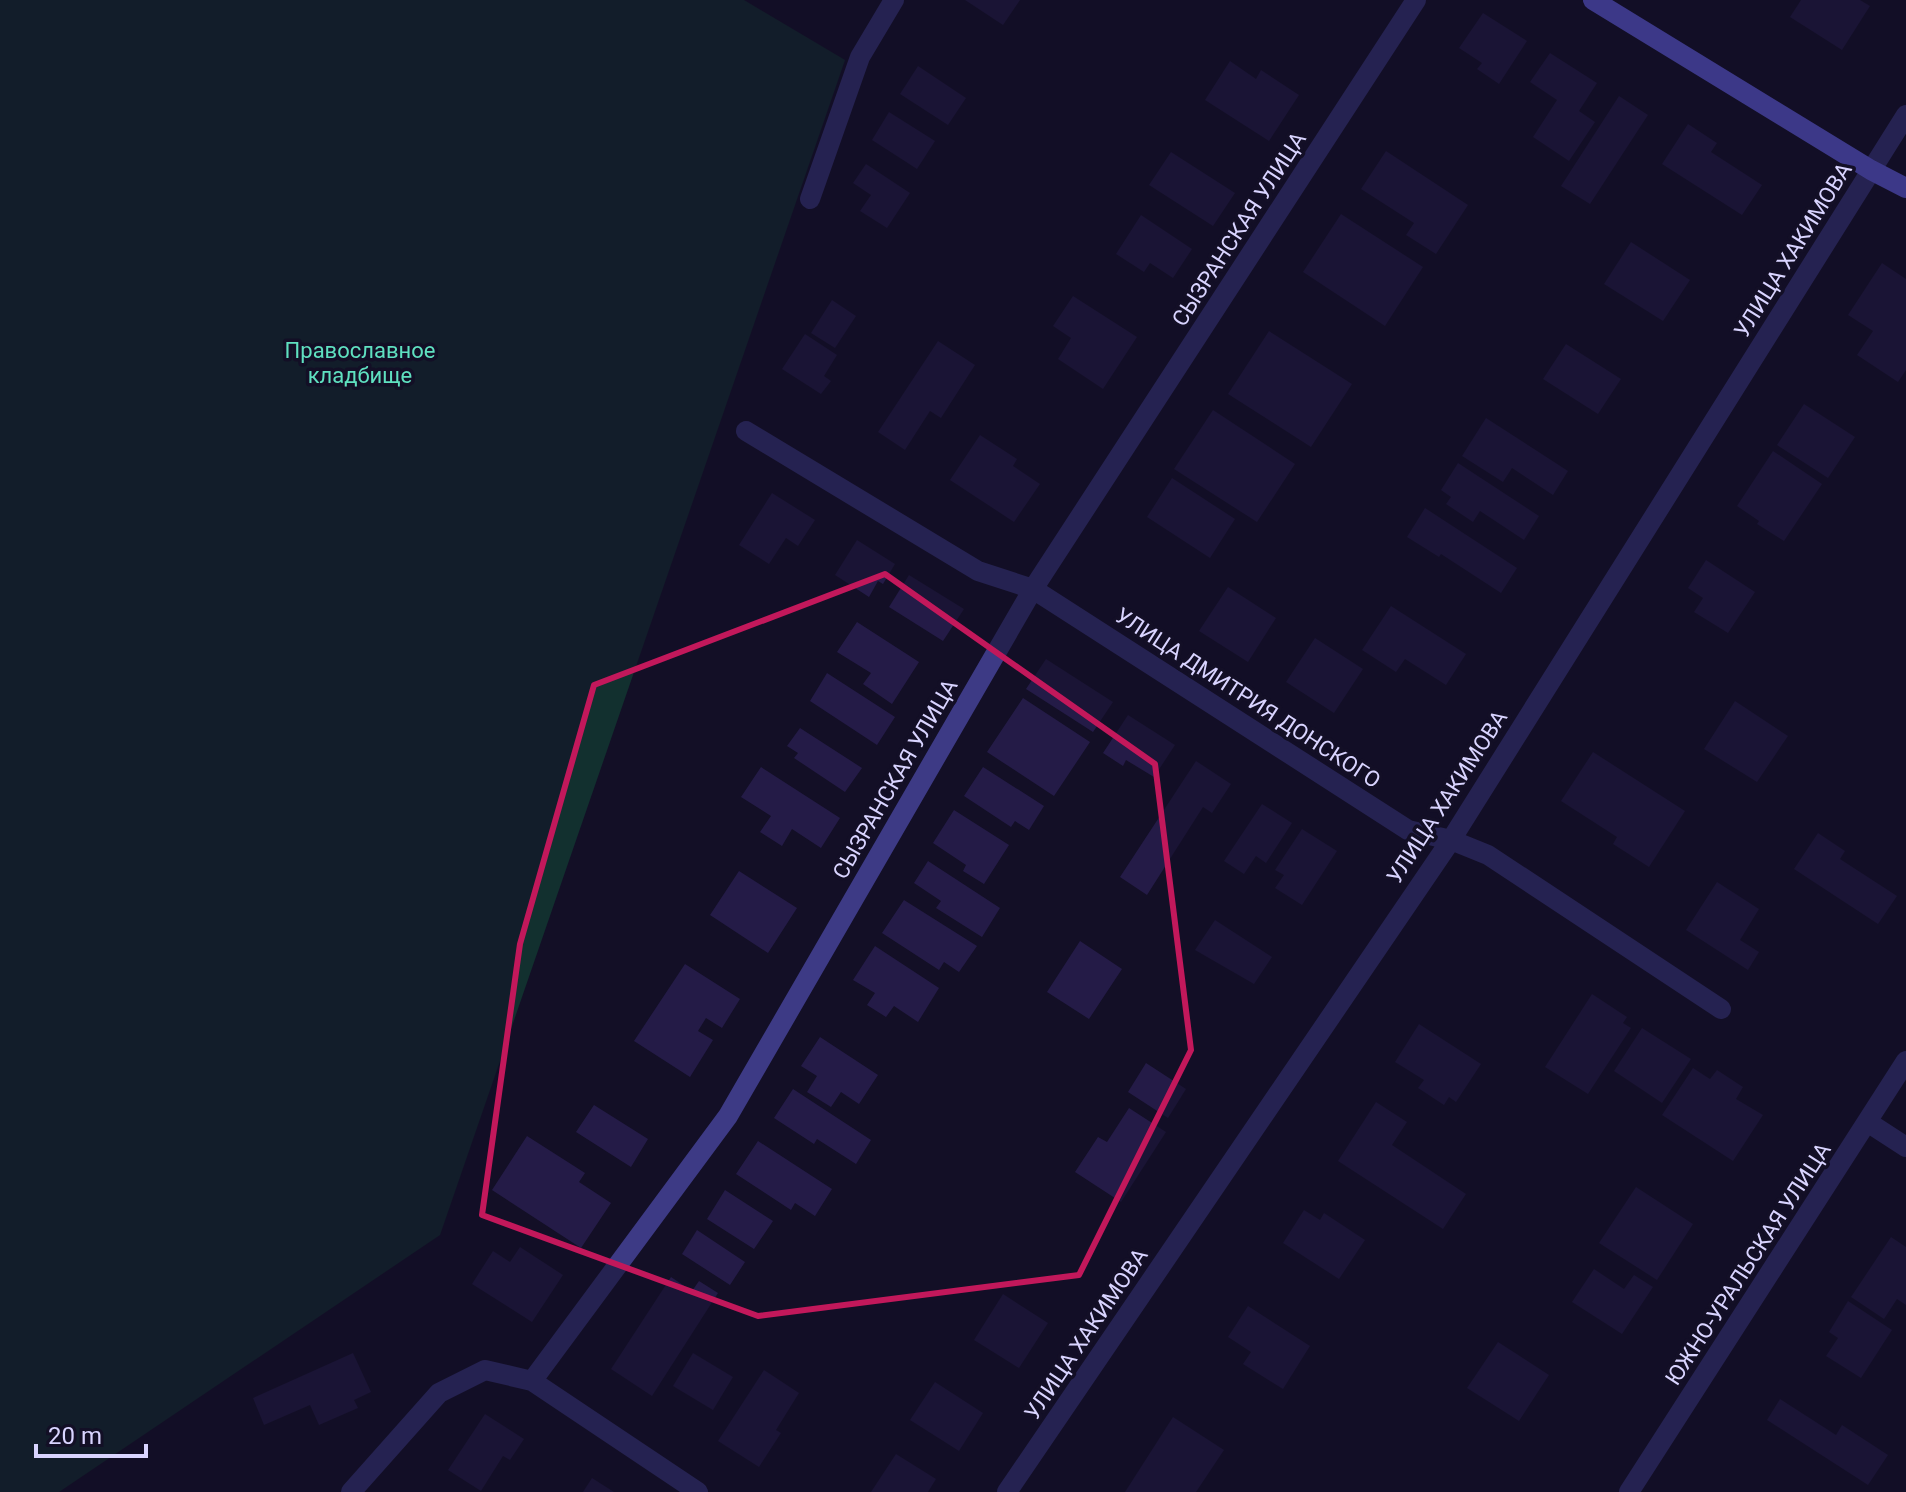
<svg xmlns="http://www.w3.org/2000/svg" width="1906" height="1492" viewBox="0 0 1906 1492" font-family="Roboto,sans-serif">
  <style>
    .green { fill: #12302f }
    .building { fill: #241b47 }
    .lines { fill: none; stroke-linecap: round; stroke-linejoin: round }
    .street { stroke: #3d3a85; stroke-width: 20 }
    .secondary { stroke: #6f6bff; stroke-width: 20 }
    .marked { fill: none; stroke: #c2185b; stroke-width: 6; stroke-linejoin: round }
    .labels { text-anchor: middle; dominant-baseline: central; stroke-width: 7; stroke-linejoin: round; paint-order: stroke }
    .street-label { font-size: 22px; fill: #d9d4ff; stroke: #130f26 }
    .park-label { font-size: 22px; fill: #5fe0c0; stroke: #130f26 }
  </style>
  <rect width="100%" height="100%" fill="#130f26"/>
  <!-- green -->
  <path class="green" d="M0,0H744L845,60L440,1235L59,1492H0Z"/>
  <!-- building -->
  <path class="building" d="M965,0H1020L1003,25Z
    M1801,0H1860L1870,6L1842,50L1790,17Z
    M1483,13L1527,41L1499,84L1477,69L1482,63L1459,48Z
    M1550,53L1597,83L1579,111L1595,122L1569,161L1533,137L1557,100L1530,82Z
    M1230,61L1256,79L1261,70L1299,95L1269,141L1205,100Z
    M918,66L966,98L948,125L900,94Z
    M1619,96L1648,115L1590,204L1561,186Z
    M889,112L935,141L917,169L872,140Z
    M1688,124L1717,143L1711,152L1762,185L1742,215L1662,164Z
    M1386,151L1468,205L1436,254L1406,235L1414,223L1361,189Z
    M1171,152L1235,193L1213,226L1149,185Z
    M866,164L910,193L887,228L860,211L871,195L853,183Z
    M1341,214L1423,267L1385,326L1303,272Z
    M1141,215L1192,249L1173,278L1150,263L1144,272L1116,254Z
    M1631,242L1690,280L1663,321L1604,284Z
    M1882,263L1906,279V370L1898,382L1857,355L1873,331L1848,315Z
    M1073,296L1137,337L1103,389L1058,359L1071,338L1053,326Z
    M832,300L856,316L835,348L811,333Z
    M1269,331L1352,384L1311,447L1228,394Z
    M805,334L837,355L824,376L831,381L821,394L782,369Z
    M938,341L975,365L941,418L930,411L905,450L878,432Z
    M1566,344L1621,379L1598,414L1543,379Z
    M1804,404L1855,437L1828,478L1777,445Z
    M1213,410L1295,464L1257,522L1174,469Z
    M1486,418L1568,471L1553,495L1512,468L1503,482L1462,456Z
    M980,435L1017,459L1013,466L1040,484L1014,522L950,480Z
    M1773,451L1822,484L1784,541L1757,524L1759,521L1737,506Z
    M1458,463L1539,516L1524,540L1480,511L1473,522L1446,504L1451,497L1441,490Z
    M1172,478L1235,519L1210,558L1147,517Z
    M772,493L815,520L798,546L786,538L769,564L739,545Z
    M1425,508L1517,568L1501,593L1441,554L1439,557L1407,537Z
    M857,540L895,564L883,584L878,581L869,597L835,575Z
    M1706,560L1755,592L1728,633L1694,612L1703,598L1688,588Z
    M909,575L964,609L943,641L889,607Z
    M1228,587L1276,618L1248,662L1199,631Z
    M1391,606L1466,654L1446,685L1405,659L1396,672L1362,650Z
    M857,622L919,662L892,704L863,684L871,673L837,652Z
    M1315,638L1363,669L1334,713L1286,682Z
    M1046,659L1113,702L1093,732L1026,689Z
    M827,673L895,717L877,745L810,701Z
    M1023,698L1090,742L1054,796L987,752Z
    M1735,701L1788,736L1757,782L1704,749Z
    M1128,715L1175,745L1154,777L1126,760L1123,766L1103,753Z
    M800,728L862,768L845,792L794,758L798,753L787,746Z
    M1593,752L1685,811L1649,867L1613,844L1617,837L1561,801Z
    M1196,761L1231,784L1212,813L1203,807L1147,895L1120,877Z
    M761,767L840,818L821,848L792,829L782,846L760,832L771,816L741,797Z
    M983,767L1044,806L1029,830L1015,821L1011,827L964,796Z
    M1262,804L1292,823L1266,863L1256,856L1244,874L1224,861Z
    M954,810L1009,845L984,884L963,871L966,865L933,843Z
    M1302,829L1337,851L1302,905L1275,888L1284,875L1275,870Z
    M1818,833L1845,851L1840,859L1897,896L1878,924L1794,869Z
    M928,861L1000,908L982,937L936,908L941,901L914,883Z
    M739,871L797,908L768,953L710,915Z
    M1717,882L1759,909L1740,940L1759,952L1748,970L1686,930Z
    M904,900L977,946L959,972L944,962L939,970L882,933Z
    M1215,920L1272,957L1254,984L1195,950Z
    M1080,941L1122,969L1089,1019L1047,992Z
    M875,946L939,988L918,1022L894,1006L886,1017L867,1005L875,993L853,980Z
    M685,964L740,999L722,1028L706,1018L698,1031L713,1040L690,1077L634,1041Z
    M1592,994L1627,1017L1623,1023L1631,1028L1588,1094L1545,1067Z
    M1419,1024L1481,1064L1456,1102L1449,1097L1444,1105L1418,1088L1424,1080L1395,1062Z
    M1642,1028L1691,1059L1662,1103L1614,1071Z
    M820,1037L878,1075L859,1104L841,1092L831,1107L807,1092L817,1076L801,1066Z
    M1146,1063L1186,1089L1168,1118L1128,1092Z
    M1693,1068L1710,1079L1717,1070L1743,1087L1736,1099L1763,1115L1733,1161L1662,1115Z
    M793,1089L871,1140L856,1164L817,1139L814,1144L774,1118Z
    M1376,1102L1407,1122L1392,1145L1466,1194L1443,1229L1338,1161Z
    M594,1105L648,1139L631,1167L576,1132Z
    M1129,1108L1166,1132L1121,1202L1075,1172L1098,1137L1107,1142Z
    M527,1136L585,1173L579,1182L611,1203L581,1248L492,1190Z
    M758,1141L832,1189L815,1216L795,1203L791,1210L736,1174Z
    M1636,1187L1693,1224L1657,1280L1599,1243Z
    M725,1190L773,1221L754,1249L707,1219Z
    M1304,1210L1320,1220L1324,1213L1365,1240L1339,1279L1283,1243Z
    M697,1230L745,1262L730,1285L682,1254Z
    M1891,1237L1906,1247V1305L1897,1299L1884,1319L1851,1297Z
    M520,1247L563,1275L532,1322L472,1284L493,1251L510,1262Z
    M1594,1269L1624,1289L1634,1275L1653,1287L1622,1334L1572,1302Z
    M671,1277L692,1291L699,1281L718,1293L652,1396L611,1369Z
    M1003,1294L1048,1323L1019,1368L974,1340Z
    M1848,1301L1892,1330L1861,1378L1826,1356L1838,1338L1829,1332Z
    M1248,1306L1310,1346L1283,1389L1243,1364L1251,1352L1228,1337Z
    M1498,1342L1549,1375L1519,1421L1467,1388Z
    M353,1353L371,1392L354,1400L358,1408L319,1425L310,1405L264,1425L253,1398Z
    M693,1353L733,1377L713,1410L673,1386Z
    M764,1370L799,1393L776,1430L781,1433L759,1467L718,1441Z
    M935,1382L983,1413L959,1451L910,1420Z
    M1780,1399L1836,1435L1842,1425L1888,1455L1868,1485L1767,1420Z
    M485,1414L524,1439L510,1460L503,1456L481,1491L448,1470Z
    M1173,1417L1224,1450L1196,1492H1125Z
    M896,1454L936,1479L928,1492H871Z
    M592,1478L614,1492H583Z"/>
  <g class="lines">
    <!-- street -->
    <path class="street" d="M810,199L860,57L894,0
      M746,431L978,571L1033,589L1408,830L1451,840L1488,855L1721,1009
      M1869,1123L1906,1147
      M532,1381L698,1492
      M351,1492L439,1393L485,1370L532,1381L728,1116L1033,589L1416,0
      M1007,1492L1451,840L1906,115
      M1629,1492L1906,1061"/>
    <!-- secondary -->
    <path class="secondary" d="M1593,0L1871,170L1906,188"/>
  </g>
  <!-- marked area -->
  <path d="M0 0H1906V1492H0ZM885,574L1155,764L1191,1050L1079,1275L758,1316L482,1215L520,944L594,685Z" fill="#130f26" fill-opacity=".55" fill-rule="evenodd"/>
  <path class="marked" d="M885,574L1155,764L1191,1050L1079,1275L758,1316L482,1215L520,944L594,685Z"/>
  <g class="labels">
    <!-- street labels -->
    <g class="street-label">
      <text transform="translate(1239 229) rotate(-57)">СЫЗРАНСКАЯ УЛИЦА</text>
      <text transform="translate(1793 250) rotate(-58)">УЛИЦА ХАКИМОВА</text>
      <text transform="translate(1248 698) rotate(33)">УЛИЦА ДМИТРИЯ ДОНСКОГО</text>
      <text transform="translate(895 779) rotate(-60)">СЫЗРАНСКАЯ УЛИЦА</text>
      <text transform="translate(1447 797) rotate(-57)">УЛИЦА ХАКИМОВА</text>
      <text transform="translate(1748 1264) rotate(-57)">ЮЖНО-УРАЛЬСКАЯ УЛИЦА</text>
      <text transform="translate(1086 1334) rotate(-56)">УЛИЦА ХАКИМОВА</text>
    </g>
    <!-- park labels -->
    <g class="park-label">
      <text x="360" y="350">Православное<tspan x="360" dy="25">кладбище</tspan></text>
    </g>
  </g>
  <!-- scale -->
  <path d="M36 1444v12h110v-12" fill="none" stroke="#d9d4ff" stroke-width="4"/>
  <text x="48" y="1444" font-size="24" fill="#d9d4ff" stroke="#130f26" stroke-width="6" paint-order="stroke">20 m</text>
</svg>
